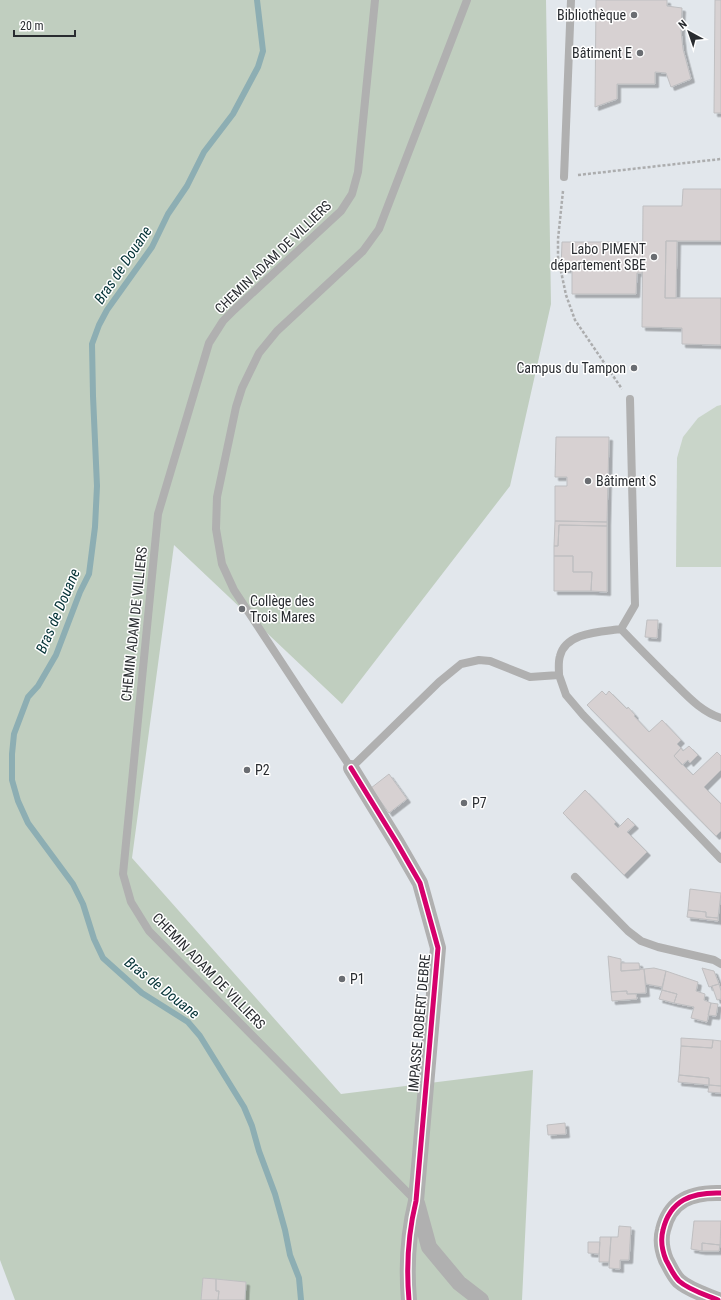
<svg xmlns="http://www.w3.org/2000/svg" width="721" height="1300" viewBox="0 0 721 1300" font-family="'Roboto Condensed',sans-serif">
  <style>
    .green { fill: #c9d5c9 }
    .forest { fill: #c0cebf }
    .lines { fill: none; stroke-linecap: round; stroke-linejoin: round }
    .stream { stroke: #8daeb3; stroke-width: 6 }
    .building { fill: #d7d1d2; stroke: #bfbfc1; filter: url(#shadow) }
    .path { stroke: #acadae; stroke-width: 2.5; stroke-dasharray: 3 2; stroke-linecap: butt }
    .lane { stroke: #b0b0b0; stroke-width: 8 }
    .street { stroke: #b0b0b0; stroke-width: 16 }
    .cycleway-casing { stroke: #fff; stroke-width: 8 }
    .cycleway { stroke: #d6006c; stroke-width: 5 }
    .poi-dot { fill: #6a6d72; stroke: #fff; stroke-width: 1.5 }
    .labels { text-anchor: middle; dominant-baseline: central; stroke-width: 3; stroke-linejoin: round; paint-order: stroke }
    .poi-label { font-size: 14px; fill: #292c30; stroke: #fff; text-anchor: start }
    .street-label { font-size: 14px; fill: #292c30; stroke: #fff }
    .water-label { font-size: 15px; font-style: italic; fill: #043236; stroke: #fff }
  </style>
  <defs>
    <filter id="shadow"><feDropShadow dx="3.5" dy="3.5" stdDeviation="0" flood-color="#0004"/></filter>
  </defs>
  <rect width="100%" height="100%" fill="#e2e7ec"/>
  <!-- green -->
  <path class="green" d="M721,405V567H676L677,458L683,437L698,418L717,406Z"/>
  <!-- forest -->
  <path class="forest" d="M0,0H546L551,304L510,486L342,704L174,545L132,858L341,1094L533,1070L522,1300H15L0,1260Z"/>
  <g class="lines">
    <!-- stream -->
    <path class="stream" d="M257,0L263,51L258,67L233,114L204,152L187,186L168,214L152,247L107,310L99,325L92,344L93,396L97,486L95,527L89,574L80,592L56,655L38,686L28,697L14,734L12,754V780L18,801L28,823L73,884L83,904L94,939L103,958L142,993L188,1022L200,1036L244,1107L252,1126L259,1151L275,1194L285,1230L290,1255L299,1278L301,1300"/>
  </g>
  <!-- building -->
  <path class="building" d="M596,0H667V6L682,8L681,31L683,49L691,79L671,87L666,73L655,72V84H617V99L595,107Z
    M715,0H721V113H714Z
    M683,189H721V241H666L665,298H721V345L682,344V328L642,327L643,206H682Z
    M666,241H677L676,298H665Z
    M562,242H643L642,273H637L636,294H572V269H561Z
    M556,437H609L607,522L555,521V486H567V477H555Z
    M555,521L607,522V526L559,525L558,546H554Z
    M559,525L607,526V592L591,591L592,572H573V556H554V546H558Z
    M554,556H573V572H592L591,591H554Z
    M647,620H658L657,638L645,637Z
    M602,691L606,695L609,691L627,709L628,707L635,715L634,716L649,732L662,720L681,740L677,744L681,748L674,756L693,775L717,752L721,756V770L704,787L721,804V831L716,836L587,705Z
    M689,746L698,755L690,763L688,760L682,765L674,756L681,748L683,751Z
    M389,774L407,799L389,813L371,788Z
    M585,790L616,822L614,824L618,828L628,818L635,825L627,832L647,852L624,875L563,813Z
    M690,889L721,893L718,918L706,917V912L688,910Z
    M688,910L706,912V917L718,918V921L687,917Z
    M608,956L621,959V971L644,969L646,993L627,994V991L611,992Z
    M621,963H639L640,970L621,971Z
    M654,968L666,971L662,987L646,984L644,969Z
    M702,968L714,971L719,984L709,987Z
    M666,971L698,982L696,991L705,994L704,1000L711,1003L707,1022L691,1018L694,1007L674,1003L677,994L662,990Z
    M719,984L721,991V999L717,1000L712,986Z
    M662,990L677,994L674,1003L659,999Z
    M627,991V994H636L637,999L612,1001L611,992Z
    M711,1003L718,1004L716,1016L708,1015Z
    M681,1038L713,1040L712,1048L681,1046Z
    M713,1040L721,1041V1086L709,1085V1078L679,1075L681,1046L712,1048Z
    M679,1075L709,1078V1085L678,1082Z
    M709,1085L721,1086V1093L708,1092Z
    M565,1123L566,1134L548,1135L547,1125Z
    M694,1221H721L720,1245L702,1243V1251L691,1249Z
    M619,1226L631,1227L629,1260H620V1269L609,1268L611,1237H618Z
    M600,1237H611L609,1262H599Z
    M588,1242H600L599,1254L588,1253Z
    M702,1243L720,1245L719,1251H702Z
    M203,1278L216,1279V1291H219L218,1300H201Z
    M216,1279L246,1282L245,1300H218L219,1291H216Z"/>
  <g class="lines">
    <!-- path -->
    <path class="path" d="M578,175L721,159
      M563,191L558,239V257L566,295L575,320L622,389"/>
    <!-- lane -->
    <path class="lane" d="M375,0L358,172L352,194L341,211L234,310L223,321L209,343L158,514L123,874L131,902L149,931L416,1201
      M467,0L379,229L363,251L277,331L259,353L242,388L236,407L217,497L216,529L222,564L234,590L351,768L439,682L461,664L479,660L490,661L530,677L559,675C559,669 558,662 560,656C566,632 601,632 621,629
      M564,177L571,0
      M630,399L635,605L621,629C637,646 653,662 669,678C685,693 699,711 721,718
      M559,675L566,695L583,715L721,859
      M575,877L628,931L641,941L658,947L714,960L721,964"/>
    <!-- street -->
    <path class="street" d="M351,768L397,843L420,883L438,948L416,1201C408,1234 406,1266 409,1300
      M417,1203L429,1247L459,1283L481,1300
      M718,1300C706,1295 689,1290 679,1281C673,1275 670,1267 666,1260C662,1250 660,1241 663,1230C670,1200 692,1192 721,1193"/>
    <defs>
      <path id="cycleway" d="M351,768L397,843L420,883L438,948L416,1201C408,1234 406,1266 409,1300
        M718,1300C706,1295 689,1290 679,1281C673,1275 670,1267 666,1260C662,1250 660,1241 663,1230C670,1200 692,1192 721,1193"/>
    </defs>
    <!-- cycleway casing -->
    <use href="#cycleway" class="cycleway-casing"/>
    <!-- cycleway -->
    <use href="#cycleway" class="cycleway"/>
  </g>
  <!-- markers -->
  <g class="poi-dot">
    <circle cx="634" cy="15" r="4"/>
    <circle cx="640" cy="53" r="4"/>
    <circle cx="654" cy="257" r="4"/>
    <circle cx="634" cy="368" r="4"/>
    <circle cx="588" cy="481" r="4"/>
    <circle cx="242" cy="609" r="4"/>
    <circle cx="247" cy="770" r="4"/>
    <circle cx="464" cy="803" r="4"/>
    <circle cx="342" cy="979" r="4"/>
  </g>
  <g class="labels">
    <!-- poi labels -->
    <g class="poi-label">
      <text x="626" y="15" text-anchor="end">Bibliothèque</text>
      <text x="632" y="53" text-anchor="end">Bâtiment E</text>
      <text x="646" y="249" text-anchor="end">Labo PIMENT<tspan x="646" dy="16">département SBE</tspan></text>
      <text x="626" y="368" text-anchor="end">Campus du Tampon</text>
      <text x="596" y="481">Bâtiment S</text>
      <text x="250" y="601">Collège des<tspan x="250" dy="16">Trois Mares</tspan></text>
      <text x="255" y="770">P2</text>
      <text x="472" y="803">P7</text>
      <text x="350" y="979">P1</text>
    </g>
    <!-- street labels -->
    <g class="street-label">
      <text transform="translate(273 257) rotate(-44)">CHEMIN ADAM DE VILLIERS</text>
      <text transform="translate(134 624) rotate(-84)">CHEMIN ADAM DE VILLIERS</text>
      <text transform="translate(209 971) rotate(46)">CHEMIN ADAM DE VILLIERS</text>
      <text transform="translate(419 1023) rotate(-85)">IMPASSE ROBERT DEBRE</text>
    </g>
    <!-- water labels -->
    <g class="water-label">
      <text transform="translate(123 265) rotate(-56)">Bras de Douane</text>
      <text transform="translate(58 611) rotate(-67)">Bras de Douane</text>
      <text transform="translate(162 988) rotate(38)">Bras de Douane</text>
    </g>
  </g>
  <!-- north arrow -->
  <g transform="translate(689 32) rotate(320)" stroke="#ffffff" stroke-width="3" paint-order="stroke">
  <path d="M0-3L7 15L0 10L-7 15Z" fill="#292c30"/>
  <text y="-6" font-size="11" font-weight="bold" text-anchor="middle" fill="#292c30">N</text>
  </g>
  <!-- scale -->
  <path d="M14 30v6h61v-6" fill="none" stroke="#292c30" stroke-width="2"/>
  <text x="20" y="30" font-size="12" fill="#292c30" stroke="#ffffff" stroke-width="3" paint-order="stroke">20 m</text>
</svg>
